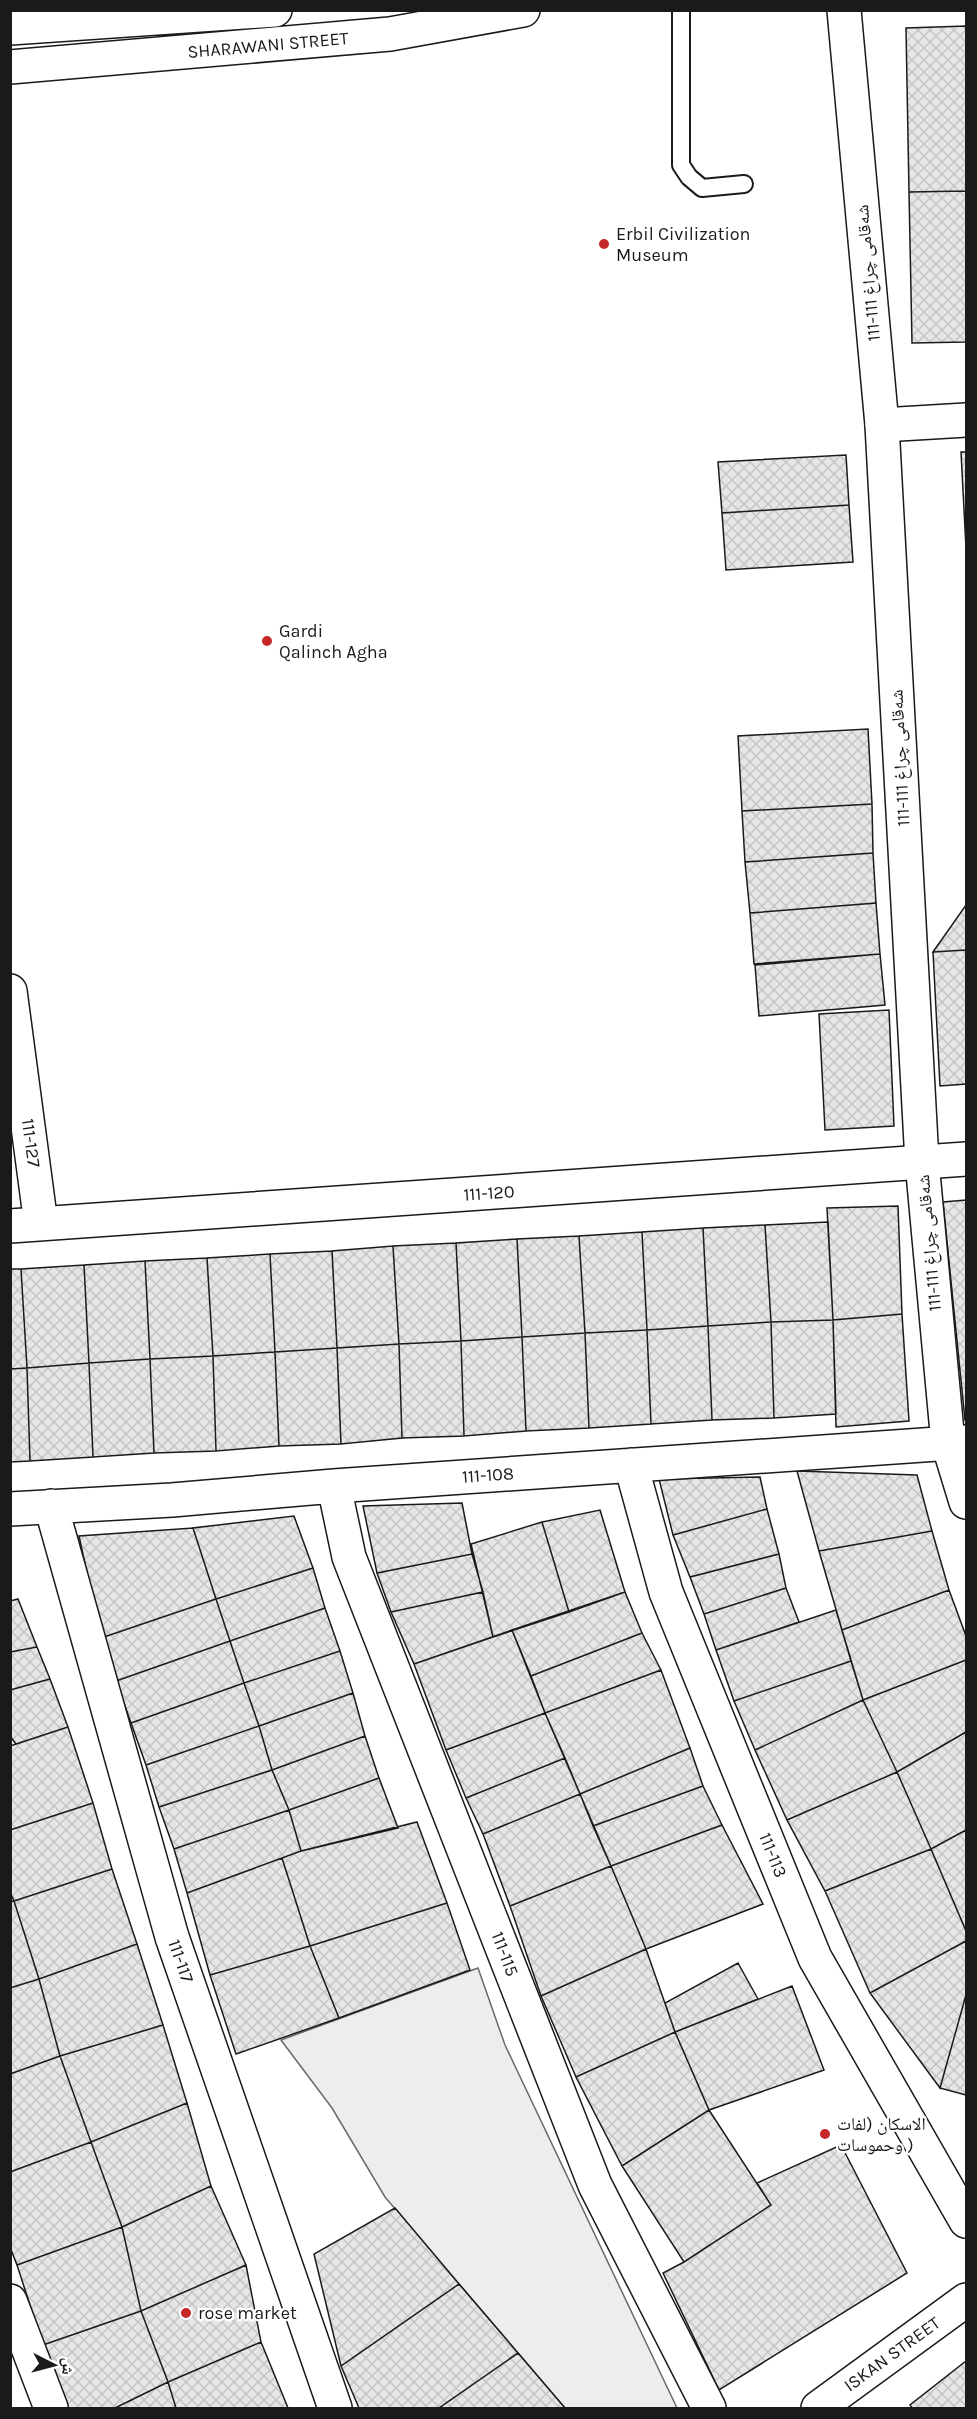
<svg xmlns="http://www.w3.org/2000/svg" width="977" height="2419" viewBox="0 0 977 2419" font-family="Karla,'Noto Naskh Arabic',sans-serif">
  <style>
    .parking { fill: #ededed; stroke: #6a6a6a; stroke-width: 1.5 }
    .building { fill: url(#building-cross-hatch); stroke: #1a1a1a; stroke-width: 1.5 }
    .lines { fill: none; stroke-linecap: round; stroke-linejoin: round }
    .lane-casing { stroke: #1a1a1a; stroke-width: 20 }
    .street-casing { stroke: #1a1a1a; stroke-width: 36 }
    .secondary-casing { stroke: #1a1a1a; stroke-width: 36 }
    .primary-casing { stroke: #1a1a1a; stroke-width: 36 }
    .lane { stroke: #fff; stroke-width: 16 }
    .street { stroke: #fff; stroke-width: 33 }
    .secondary { stroke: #fff; stroke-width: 33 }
    .primary { stroke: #fff; stroke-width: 33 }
    .poi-dot { fill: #c62828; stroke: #fff; stroke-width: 2 }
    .labels { text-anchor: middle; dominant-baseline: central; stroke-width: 4.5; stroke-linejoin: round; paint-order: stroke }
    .street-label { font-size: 18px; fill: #1a1a1a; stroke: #fff }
    .poi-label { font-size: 18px; fill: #1a1a1a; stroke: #fff; text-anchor: start }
  </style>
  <defs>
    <pattern id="building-cross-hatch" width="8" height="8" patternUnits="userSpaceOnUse" patternTransform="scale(1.5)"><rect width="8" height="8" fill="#e6e6e6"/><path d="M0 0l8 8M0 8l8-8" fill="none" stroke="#c5c5c5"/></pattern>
  </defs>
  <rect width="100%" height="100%" fill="#fff"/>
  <!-- parking -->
  <path class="parking" d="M478,1968L505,2045L677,2408H565L385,2197L332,2108L281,2040Z"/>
  <!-- building -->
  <path class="building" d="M966,26V191L909,192L906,28Z
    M966,191V342L912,343L909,192Z
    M961,452H966V548Z
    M846,455L849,505L722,513L718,462Z
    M849,505L853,562L726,570L722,513Z
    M868,729L872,804L742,811L738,736Z
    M872,804L873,853L745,862L742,811Z
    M873,853L876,903L750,913L745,862Z
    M876,903L880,954L754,964L750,913Z
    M966,905V950L933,952Z
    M966,950V1084L940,1086L933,952Z
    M880,954L885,1005L759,1016L755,965Z
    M889,1010L894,1126L825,1130L819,1014Z
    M966,1200V1420H965L943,1202Z
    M898,1206L902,1314L833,1320L827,1208Z
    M828,1222L833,1320L771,1322L765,1225Z
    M765,1225L771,1322L708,1326L703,1228Z
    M703,1228L708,1326L647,1330L642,1232Z
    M642,1232L647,1330L585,1333L579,1236Z
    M579,1236L585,1333L522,1337L517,1239Z
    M517,1239L522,1337L461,1341L456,1243Z
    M456,1243L461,1341L399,1344L393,1246Z
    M393,1246L399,1344L337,1348L332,1251Z
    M332,1251L337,1348L275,1352L270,1254Z
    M270,1254L275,1352L213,1356L207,1258Z
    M207,1258L213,1356L150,1359L145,1261Z
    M145,1261L150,1359L89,1363L84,1265Z
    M84,1265L89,1363L27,1368L21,1269Z
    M10,1269H21L27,1368L10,1369Z
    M902,1314L909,1421L836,1427L833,1320Z
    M833,1320L836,1414L774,1418L771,1322Z
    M771,1322L774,1418L712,1420L708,1326Z
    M708,1326L712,1420L651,1424L647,1330Z
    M647,1330L651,1424L589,1428L585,1333Z
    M585,1333L589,1428L526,1431L522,1337Z
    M522,1337L526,1431L464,1436L461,1341Z
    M461,1341L464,1436L402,1438L399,1344Z
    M399,1344L402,1438L341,1444L337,1348Z
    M337,1348L341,1444L279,1446L275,1352Z
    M275,1352L279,1446L216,1451L213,1356Z
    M213,1356L216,1451L154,1453L150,1359Z
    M150,1359L154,1453L93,1457L89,1363Z
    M89,1363L93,1457L30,1461L27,1368Z
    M27,1368L30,1461L10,1462V1369Z
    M797,1471L917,1475L932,1531L819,1551Z
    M760,1477L767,1509L673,1535L659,1479Z
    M462,1503L472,1554L377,1573L363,1506Z
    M767,1509L779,1554L690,1577L673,1535Z
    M600,1510L625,1592L569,1612L542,1522Z
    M294,1516L313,1568L216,1599L193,1528Z
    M542,1522L569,1612L493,1637L471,1544Z
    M193,1528L216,1599L101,1638L79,1536Z
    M932,1531L949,1590L842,1630L819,1551Z
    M472,1554L483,1592L391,1612L377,1573Z
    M779,1554L786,1588L704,1614L690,1577Z
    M313,1568L325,1608L230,1641L216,1599Z
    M786,1588L799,1622L716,1650L704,1614Z
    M949,1590L966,1636V1660L863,1700L842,1630Z
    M483,1592L493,1637L414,1664L391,1612Z
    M625,1592L642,1633L531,1676L512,1630Z
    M18,1599L37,1647L10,1652V1601Z
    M216,1599L230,1641L116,1681L101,1638Z
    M325,1608L340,1651L244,1683L230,1641Z
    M836,1610L851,1661L734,1701L716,1650Z
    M512,1630L545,1713L446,1750L414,1664Z
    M642,1633L661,1670L545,1713L531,1676Z
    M230,1641L244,1683L131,1723L116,1681Z
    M37,1647L50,1679L10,1690V1652Z
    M340,1651L353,1693L259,1726L244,1683Z
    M966,1660V1732L897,1772L863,1700Z
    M851,1661L863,1700L755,1750L734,1701Z
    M661,1670L690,1748L580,1794L545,1713Z
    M50,1679L68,1727L16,1744L10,1736V1690Z
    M244,1683L259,1726L146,1765L131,1723Z
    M353,1693L365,1736L272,1770L259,1726Z
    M863,1700L897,1772L787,1820L755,1750Z
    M545,1713L565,1758L466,1798L446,1750Z
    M259,1726L272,1770L159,1807L146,1765Z
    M68,1727L93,1803L10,1830V1746Z
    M966,1732V1830L931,1849L897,1772Z
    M365,1736L379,1778L289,1810L272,1770Z
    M690,1748L703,1786L593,1826L580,1794Z
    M565,1758L580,1794L483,1834L466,1798Z
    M272,1770L289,1810L174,1849L159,1807Z
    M897,1772L931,1849L825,1891L787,1820Z
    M379,1778L398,1828L301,1851L289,1810Z
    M703,1786L722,1825L611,1866L593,1826Z
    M580,1794L611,1866L510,1906L483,1834Z
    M93,1803L112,1869L14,1901L10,1892V1830Z
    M289,1810L301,1851L187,1893L174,1849Z
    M417,1822L447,1903L310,1946L282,1858L301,1851Z
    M722,1825L763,1904L646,1949L611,1866Z
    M966,1830V1931L931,1849Z
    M931,1849L966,1931V1941L870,1993L825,1891Z
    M282,1858L310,1946L210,1975L187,1893Z
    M611,1866L646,1949L541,1996L510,1906Z
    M112,1869L137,1944L39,1979L14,1901Z
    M14,1901L39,1979L10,1988V1902Z
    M447,1903L470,1970L339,2018L310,1946Z
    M966,1941V1995L940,2088L870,1993Z
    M137,1944L163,2025L60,2056L39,1979Z
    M310,1946L339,2018L236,2054L210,1975Z
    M646,1949L675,2032L576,2077L541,1996Z
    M738,1963L758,1999L675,2032L665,2003Z
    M39,1979L60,2056L10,2074V1988Z
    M792,1986L824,2070L709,2110L675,2032Z
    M966,1995V2095L940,2088Z
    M163,2025L187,2103L91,2142L60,2056Z
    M675,2032L709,2110L622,2166L576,2077Z
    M60,2056L91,2142L10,2172V2074Z
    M187,2103L211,2186L122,2227L91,2142Z
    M709,2110L771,2205L684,2262L622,2166Z
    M91,2142L122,2227L17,2265L10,2247V2172Z
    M841,2145L907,2273L719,2390L663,2273L684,2262L771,2205L757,2183Z
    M211,2186L246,2265L141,2311L122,2227Z
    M395,2208L459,2284L341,2366L314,2254Z
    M122,2227L141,2311L43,2345L17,2265Z
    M246,2265L261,2342L168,2382L141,2311Z
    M459,2284L518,2353L439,2408H359L341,2366Z
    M141,2311L168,2382L115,2408H67L43,2345Z
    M261,2342L288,2408H176L168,2382Z
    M518,2353L565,2408H439Z
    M966,2361V2408H912L910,2405Z
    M168,2382L176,2408H115Z"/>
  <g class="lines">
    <defs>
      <path id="lane" d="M681,10V165L689,177L702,188L744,184"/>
      <path id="street" d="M882,425L966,420
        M10,991L41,1224
        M10,1226L966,1159
        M631,1465L666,1592L815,1958L966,2221
        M334,1486L349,1557L595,2185L709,2408
        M51,1506L172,1937L335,2408
        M10,1509L172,1500L334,1486L966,1442
        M10,2301L51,2408"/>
      <path id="secondary" d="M844,10L882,425L922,1162L948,1443L966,1502
        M818,2408L966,2300"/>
      <path id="primary" d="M10,28L275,10
        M10,67L390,34L523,10"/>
    </defs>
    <!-- lane casing -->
    <use href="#lane" class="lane-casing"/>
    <!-- street casing -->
    <use href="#street" class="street-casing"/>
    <!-- secondary casing -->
    <use href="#secondary" class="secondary-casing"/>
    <!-- primary casing -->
    <use href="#primary" class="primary-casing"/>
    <!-- lane -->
    <use href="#lane" class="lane"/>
    <!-- street -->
    <use href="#street" class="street"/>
    <!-- secondary -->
    <use href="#secondary" class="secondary"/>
    <!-- primary -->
    <use href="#primary" class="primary"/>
  </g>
  <!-- markers -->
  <g class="poi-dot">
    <circle cx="604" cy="244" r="6"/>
    <circle cx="267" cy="641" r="6"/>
    <circle cx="825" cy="2134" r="6"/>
    <circle cx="186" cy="2313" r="6"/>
  </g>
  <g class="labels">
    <!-- street labels -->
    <g class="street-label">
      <text transform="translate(268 45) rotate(-5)">SHARAWANI STREET</text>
      <text transform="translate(868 273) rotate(-95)">شەقامی چراغ 111-111</text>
      <text transform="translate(900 758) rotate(-93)">شەقامی چراغ 111-111</text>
      <text transform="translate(31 1143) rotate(82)">111-127</text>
      <text transform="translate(489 1193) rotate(-4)">111-120</text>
      <text transform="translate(929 1243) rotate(-95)">شەقامی چراغ 111-111</text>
      <text transform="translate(488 1475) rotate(-4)">111-108</text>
      <text transform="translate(773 1855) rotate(68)">111-113</text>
      <text transform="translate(505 1954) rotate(69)">111-115</text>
      <text transform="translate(181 1961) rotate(71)">111-117</text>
      <text transform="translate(892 2354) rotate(-36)">ISKAN STREET</text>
    </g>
    <!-- poi labels -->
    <g class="poi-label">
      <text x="616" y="234">Erbil Civilization<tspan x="616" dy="21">Museum</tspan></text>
      <text x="279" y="631">Gardi<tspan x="279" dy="21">Qalinch Agha</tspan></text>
      <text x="837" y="2124">الاسكان (لفات<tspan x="837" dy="21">وحموسات )</tspan></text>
      <text x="198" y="2313">rose market</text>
    </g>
  </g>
  <!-- border -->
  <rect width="977" height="2419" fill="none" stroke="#1a1a1a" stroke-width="24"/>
  <!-- north arrow -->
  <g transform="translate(54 2365) rotate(96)" stroke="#ffffff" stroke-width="4.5" paint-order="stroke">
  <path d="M0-4.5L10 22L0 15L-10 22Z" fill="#1a1a1a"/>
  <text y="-9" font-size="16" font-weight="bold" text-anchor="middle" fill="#1a1a1a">ش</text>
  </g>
</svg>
